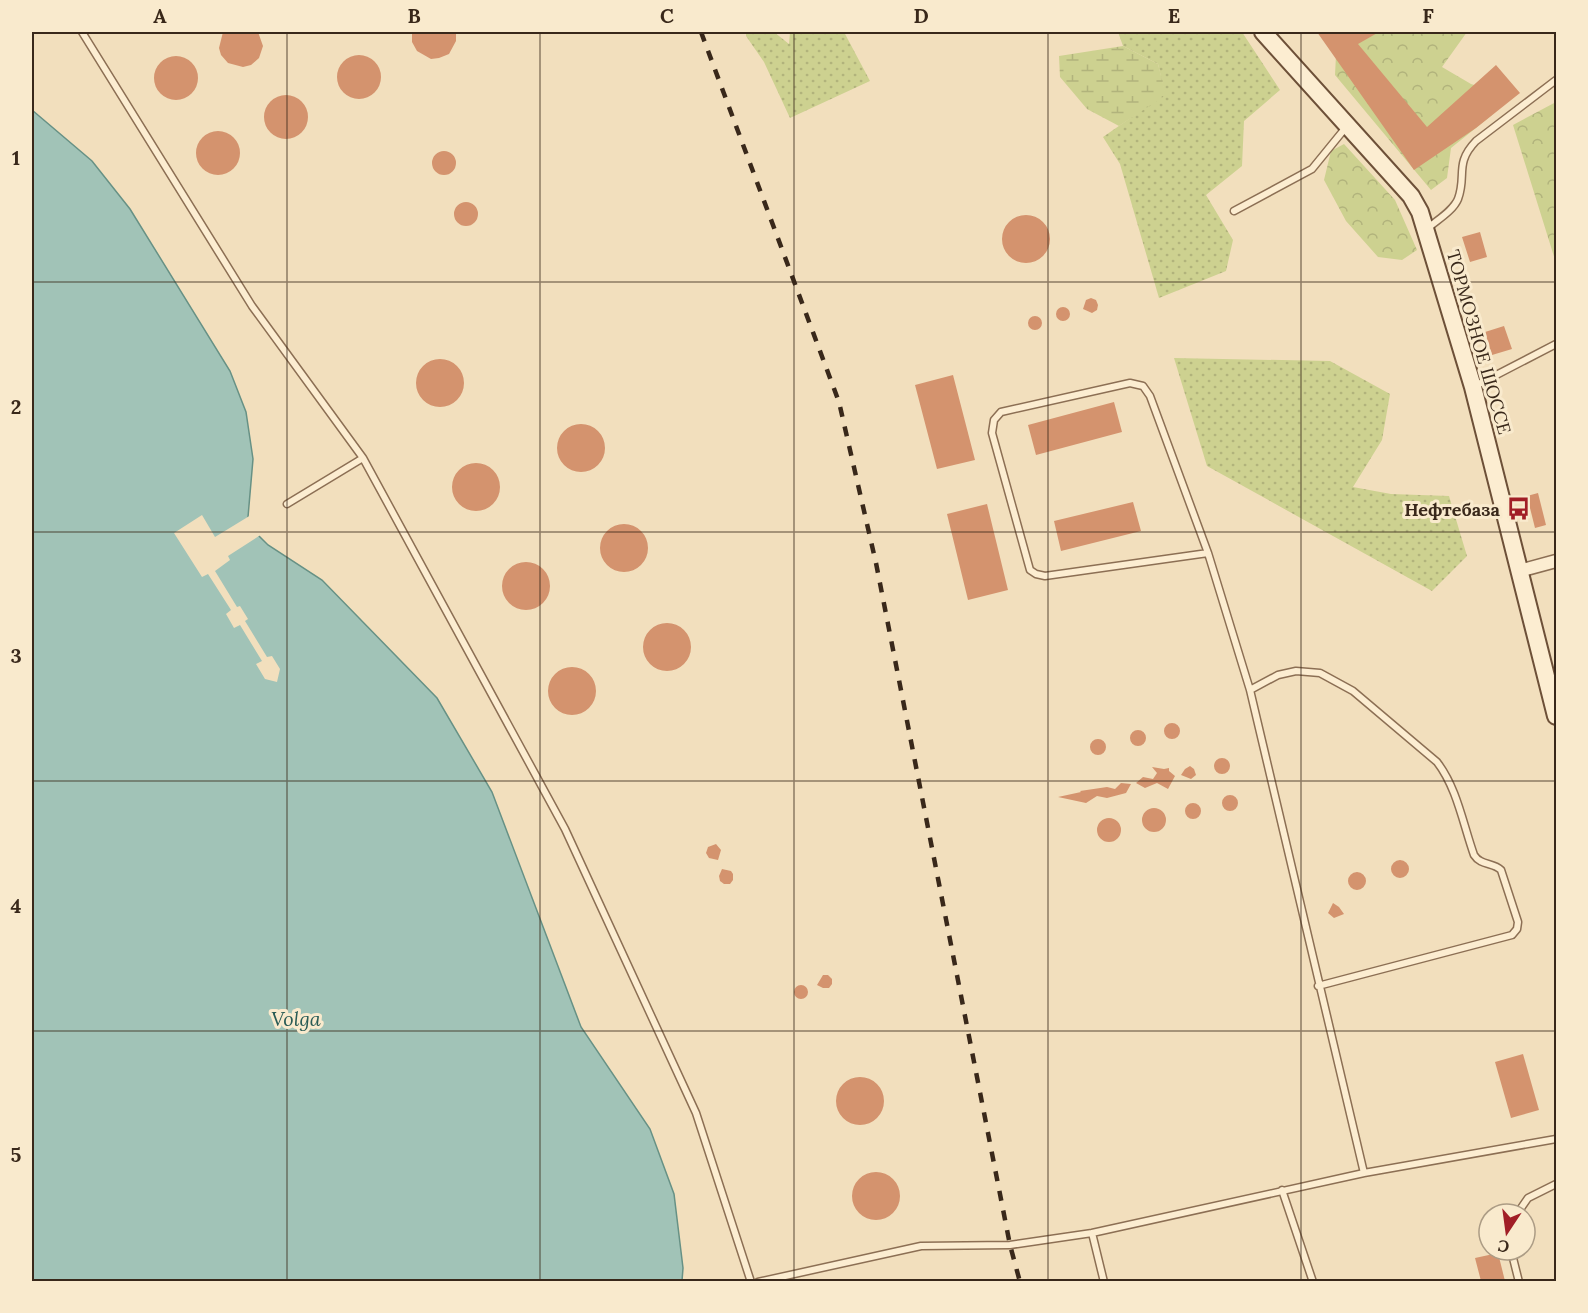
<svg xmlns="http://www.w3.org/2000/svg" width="1588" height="1313" viewBox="0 0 1588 1313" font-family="Lora,serif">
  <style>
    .grass { fill: url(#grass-dots) }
    .forest { fill: url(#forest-crowns) }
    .wetland { fill: url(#wetland-marsh) }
    .water { fill: #a1c3b7; stroke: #679185; stroke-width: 1.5 }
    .pier { fill: #f2dfbd }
    .building { fill: #d4936e }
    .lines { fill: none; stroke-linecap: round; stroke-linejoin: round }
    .lane-casing { stroke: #8c6f54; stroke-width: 9 }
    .street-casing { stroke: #8c6f54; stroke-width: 15 }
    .secondary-casing { stroke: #6d5038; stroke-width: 20 }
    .lane { stroke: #fcedd1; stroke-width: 6 }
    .street { stroke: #fcedd1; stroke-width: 12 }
    .secondary { stroke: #fcedd1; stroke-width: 16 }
    .rail { stroke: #39281a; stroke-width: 4.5; stroke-dasharray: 10 10; stroke-linecap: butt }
    .grid { fill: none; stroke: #39281a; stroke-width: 1.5; stroke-opacity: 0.55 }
    .labels { text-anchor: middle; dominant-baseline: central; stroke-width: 6; stroke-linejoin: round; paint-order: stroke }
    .street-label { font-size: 18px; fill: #39281a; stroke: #f9eacd }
    .poi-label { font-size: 18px; font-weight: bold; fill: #39281a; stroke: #f9eacd; text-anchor: end }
    .water-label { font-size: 20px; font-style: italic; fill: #285b55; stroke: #f9eacd }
    .neatline { fill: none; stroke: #39281a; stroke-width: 2 }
    .grid-label { font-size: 20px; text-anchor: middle; font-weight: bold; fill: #39281a }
  </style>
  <defs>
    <pattern id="grass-dots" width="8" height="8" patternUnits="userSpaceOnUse" patternTransform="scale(1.5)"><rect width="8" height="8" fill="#cdd190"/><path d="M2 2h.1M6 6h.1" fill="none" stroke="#b1b37c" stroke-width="1.8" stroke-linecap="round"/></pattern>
    <pattern id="forest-crowns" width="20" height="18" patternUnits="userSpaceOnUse" patternTransform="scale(1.5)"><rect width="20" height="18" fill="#cdd190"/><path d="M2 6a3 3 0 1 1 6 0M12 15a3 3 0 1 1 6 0" fill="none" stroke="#b1b37c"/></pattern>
    <pattern id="wetland-marsh" width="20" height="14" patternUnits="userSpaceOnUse" patternTransform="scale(1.5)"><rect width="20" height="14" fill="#cdd190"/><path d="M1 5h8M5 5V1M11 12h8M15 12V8" fill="none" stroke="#b1b37c"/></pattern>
  </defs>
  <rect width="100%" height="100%" fill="#f2dfbd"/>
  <!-- grass -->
  <path class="grass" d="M746,32H774L789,44L790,32H844L870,81L790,118L764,62L746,36Z
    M1118,32H1242L1280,90L1244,121L1242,166L1206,195L1233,240L1226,271L1159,298L1120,164L1103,137L1165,94L1158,64L1123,46Z
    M1174,358L1330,361L1390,394L1382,440L1353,487L1391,494L1449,496L1467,556L1432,591L1207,466Z"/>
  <!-- forest -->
  <path class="forest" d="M1335,32H1467L1442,67L1471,84L1497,92L1492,115L1451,148L1447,178L1431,190L1335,75L1337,35Z
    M1556,102V263L1513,125Z
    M1344,144L1395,200L1417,250L1402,260L1378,257L1346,221L1324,180L1331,151Z"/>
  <!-- wetland -->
  <path class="wetland" d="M1123,46L1158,64L1166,95L1119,126L1087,109L1060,77L1059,56Z"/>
  <!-- water -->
  <path class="water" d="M32,110L92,161L130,209L230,371L246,412L253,459L248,517L259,536L268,545L322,580L437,698L492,792L581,1027L650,1129L674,1194L683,1268L682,1281H32Z"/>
  <!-- pier -->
  <path class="pier" d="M202,515L215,537L251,515L262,534L228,556L230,560L215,571L237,607L240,606L248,619L245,621L267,657L272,656L280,669L277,682L265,679L256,664L262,661L240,625L234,628L226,614L231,610L208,574L202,577L174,533Z"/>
  <!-- building -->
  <path class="building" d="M223,32H258L263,46L259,58L251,65L243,67L228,63L221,55L219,48Z
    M412,32H456V41L449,54L439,58L431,59L417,51L412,42Z
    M1317,32H1379L1358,44L1427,127L1496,65L1520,93L1476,128L1414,170Z
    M337 77a22 22 0 1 1 44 0a22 22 0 1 1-44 0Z
    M154 78a22 22 0 1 1 44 0a22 22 0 1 1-44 0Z
    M264 117a22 22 0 1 1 44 0a22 22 0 1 1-44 0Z
    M196 153a22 22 0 1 1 44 0a22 22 0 1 1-44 0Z
    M432 163a12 12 0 1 1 24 0a12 12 0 1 1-24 0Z
    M454 214a12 12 0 1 1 24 0a12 12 0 1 1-24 0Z
    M1002 239a24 24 0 1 1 48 0a24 24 0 1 1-48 0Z
    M1480,232L1487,257L1470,262L1462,237Z
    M1091,298L1096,300L1098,305L1097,310L1092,313L1083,309L1086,300Z
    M1056 314a7 7 0 1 1 14 0a7 7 0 1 1-14 0Z
    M1028 323a7 7 0 1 1 14 0a7 7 0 1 1-14 0Z
    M1504,326L1512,349L1492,355L1485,332Z
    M416 383a24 24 0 1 1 48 0a24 24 0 1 1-48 0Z
    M953,375L975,460L937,469L915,385Z
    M1114,402L1122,432L1036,455L1028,425Z
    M557 448a24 24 0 1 1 48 0a24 24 0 1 1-48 0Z
    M452 487a24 24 0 1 1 48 0a24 24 0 1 1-48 0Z
    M1538,493L1546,525L1535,528L1527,496Z
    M1133,502L1141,531L1061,551L1054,521Z
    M987,504L1008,590L968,600L947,514Z
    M600 548a24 24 0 1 1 48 0a24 24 0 1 1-48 0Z
    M502 586a24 24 0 1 1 48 0a24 24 0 1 1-48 0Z
    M643 647a24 24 0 1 1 48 0a24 24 0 1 1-48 0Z
    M548 691a24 24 0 1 1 48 0a24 24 0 1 1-48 0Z
    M1164 731a8 8 0 1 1 16 0a8 8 0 1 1-16 0Z
    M1130 738a8 8 0 1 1 16 0a8 8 0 1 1-16 0Z
    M1090 747a8 8 0 1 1 16 0a8 8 0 1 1-16 0Z
    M1214 766a8 8 0 1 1 16 0a8 8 0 1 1-16 0Z
    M1190,766L1194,769L1196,775L1191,779L1181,775L1185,769Z
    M1152,767L1164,769L1169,768V771L1175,776L1168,789L1157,783L1145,788L1136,783L1143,777L1153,779L1157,773Z
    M1121,783L1131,784L1126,793L1107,798L1097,796L1086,803L1058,797L1081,792L1080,791L1107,787L1115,789Z
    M1222 803a8 8 0 1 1 16 0a8 8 0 1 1-16 0Z
    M1185 811a8 8 0 1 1 16 0a8 8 0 1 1-16 0Z
    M1142 820a12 12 0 1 1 24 0a12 12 0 1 1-24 0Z
    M1097 830a12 12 0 1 1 24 0a12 12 0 1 1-24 0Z
    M716,844L721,850L718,860L709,858L706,853L708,847Z
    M1391 869a9 9 0 1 1 18 0a9 9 0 1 1-18 0Z
    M722,869L731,871L733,874V880L730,884H724L720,881L719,876Z
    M1348 881a9 9 0 1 1 18 0a9 9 0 1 1-18 0Z
    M1333,903L1339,907L1344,914L1334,918L1328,913Z
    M823,975H828L832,979V984L829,988H823L817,985Z
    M794 992a7 7 0 1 1 14 0a7 7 0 1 1-14 0Z
    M1523,1054L1539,1110L1511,1118L1495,1062Z
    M836 1101a24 24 0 1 1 48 0a24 24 0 1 1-48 0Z
    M852 1196a24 24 0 1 1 48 0a24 24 0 1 1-48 0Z
    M1498,1253L1505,1281H1481L1475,1258Z"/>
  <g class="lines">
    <defs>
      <path id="lane" d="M82,32L252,306L363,458
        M1234,211L1312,169L1347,126
        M1427,229C1437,220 1453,211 1458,199C1467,175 1454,164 1476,141L1556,80
        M1475,386L1556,344
        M287,504L363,458L565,829L696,1113L751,1282
        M1208,553L1045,576L1036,574L1030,570L992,433L994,420L1001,412L1130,383L1143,386L1150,396L1208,553L1250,690L1364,1173
        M1250,690L1278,675L1296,671L1320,673L1353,691L1437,762C1457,788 1463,824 1474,855C1481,866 1493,862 1501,870L1518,922L1517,929L1512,935L1318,986
        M1282,1190L1313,1282
        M1517,1214L1528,1198L1556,1184
        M1092,1233L1104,1282
        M1511,1250L1519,1282
        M758,1282L921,1246L1010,1245L1092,1233L1364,1173L1556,1139"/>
      <path id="street" d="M1519,571L1556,561"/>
      <path id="secondary" d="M1263,32L1411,196L1420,212L1473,387L1556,716"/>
    </defs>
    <!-- lane casing -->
    <use href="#lane" class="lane-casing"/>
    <!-- street casing -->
    <use href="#street" class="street-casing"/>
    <!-- secondary casing -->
    <use href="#secondary" class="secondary-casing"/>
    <!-- lane -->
    <use href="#lane" class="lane"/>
    <!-- street -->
    <use href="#street" class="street"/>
    <!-- secondary -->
    <use href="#secondary" class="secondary"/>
    <!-- rail -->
    <path class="rail" d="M701,32L839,402L876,563L1010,1245L1020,1282"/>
  </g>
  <!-- grid -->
  <path class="grid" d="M287,32V1282M540,32V1282M794,32V1282M1048,32V1282M1301,32V1282M32,282H1556M32,532H1556M32,781H1556M32,1031H1556"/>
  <!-- icons -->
  <defs>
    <symbol id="bus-bare" viewBox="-9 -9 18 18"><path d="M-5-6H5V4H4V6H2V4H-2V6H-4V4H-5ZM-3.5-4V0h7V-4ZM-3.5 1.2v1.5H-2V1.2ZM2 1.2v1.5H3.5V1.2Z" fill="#a11e26" stroke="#f9eacd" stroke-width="2.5" paint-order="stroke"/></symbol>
  </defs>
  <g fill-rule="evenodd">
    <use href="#bus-bare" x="1502" y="492" width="33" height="33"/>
  </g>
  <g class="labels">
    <!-- street labels -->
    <g class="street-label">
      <text transform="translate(1479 342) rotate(74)">ТОРМОЗНОЕ ШОССЕ</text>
    </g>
    <!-- poi labels -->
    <g class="poi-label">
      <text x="1500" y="509">Нефтебаза</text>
    </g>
    <!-- water labels -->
    <g class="water-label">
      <text x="296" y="1018">Volga</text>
    </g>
  </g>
  <!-- border -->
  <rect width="1588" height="1313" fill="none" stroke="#f9eacd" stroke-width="66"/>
  <!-- north arrow -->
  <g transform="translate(1507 1232) rotate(193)"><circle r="28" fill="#f9eacd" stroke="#ac9c85" stroke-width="1.5"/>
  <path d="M0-4.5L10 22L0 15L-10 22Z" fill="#a11e26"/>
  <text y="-9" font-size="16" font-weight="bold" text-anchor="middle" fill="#39281a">С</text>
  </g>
  <rect x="33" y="33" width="1522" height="1247" class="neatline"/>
  <g class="grid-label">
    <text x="160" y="23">A</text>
    <text x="414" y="23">B</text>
    <text x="667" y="23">C</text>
    <text x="921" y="23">D</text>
    <text x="1174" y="23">E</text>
    <text x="1428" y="23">F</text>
    <text x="16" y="165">1</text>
    <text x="16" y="414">2</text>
    <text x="16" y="663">3</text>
    <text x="16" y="913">4</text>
    <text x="16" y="1162">5</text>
  </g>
</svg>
